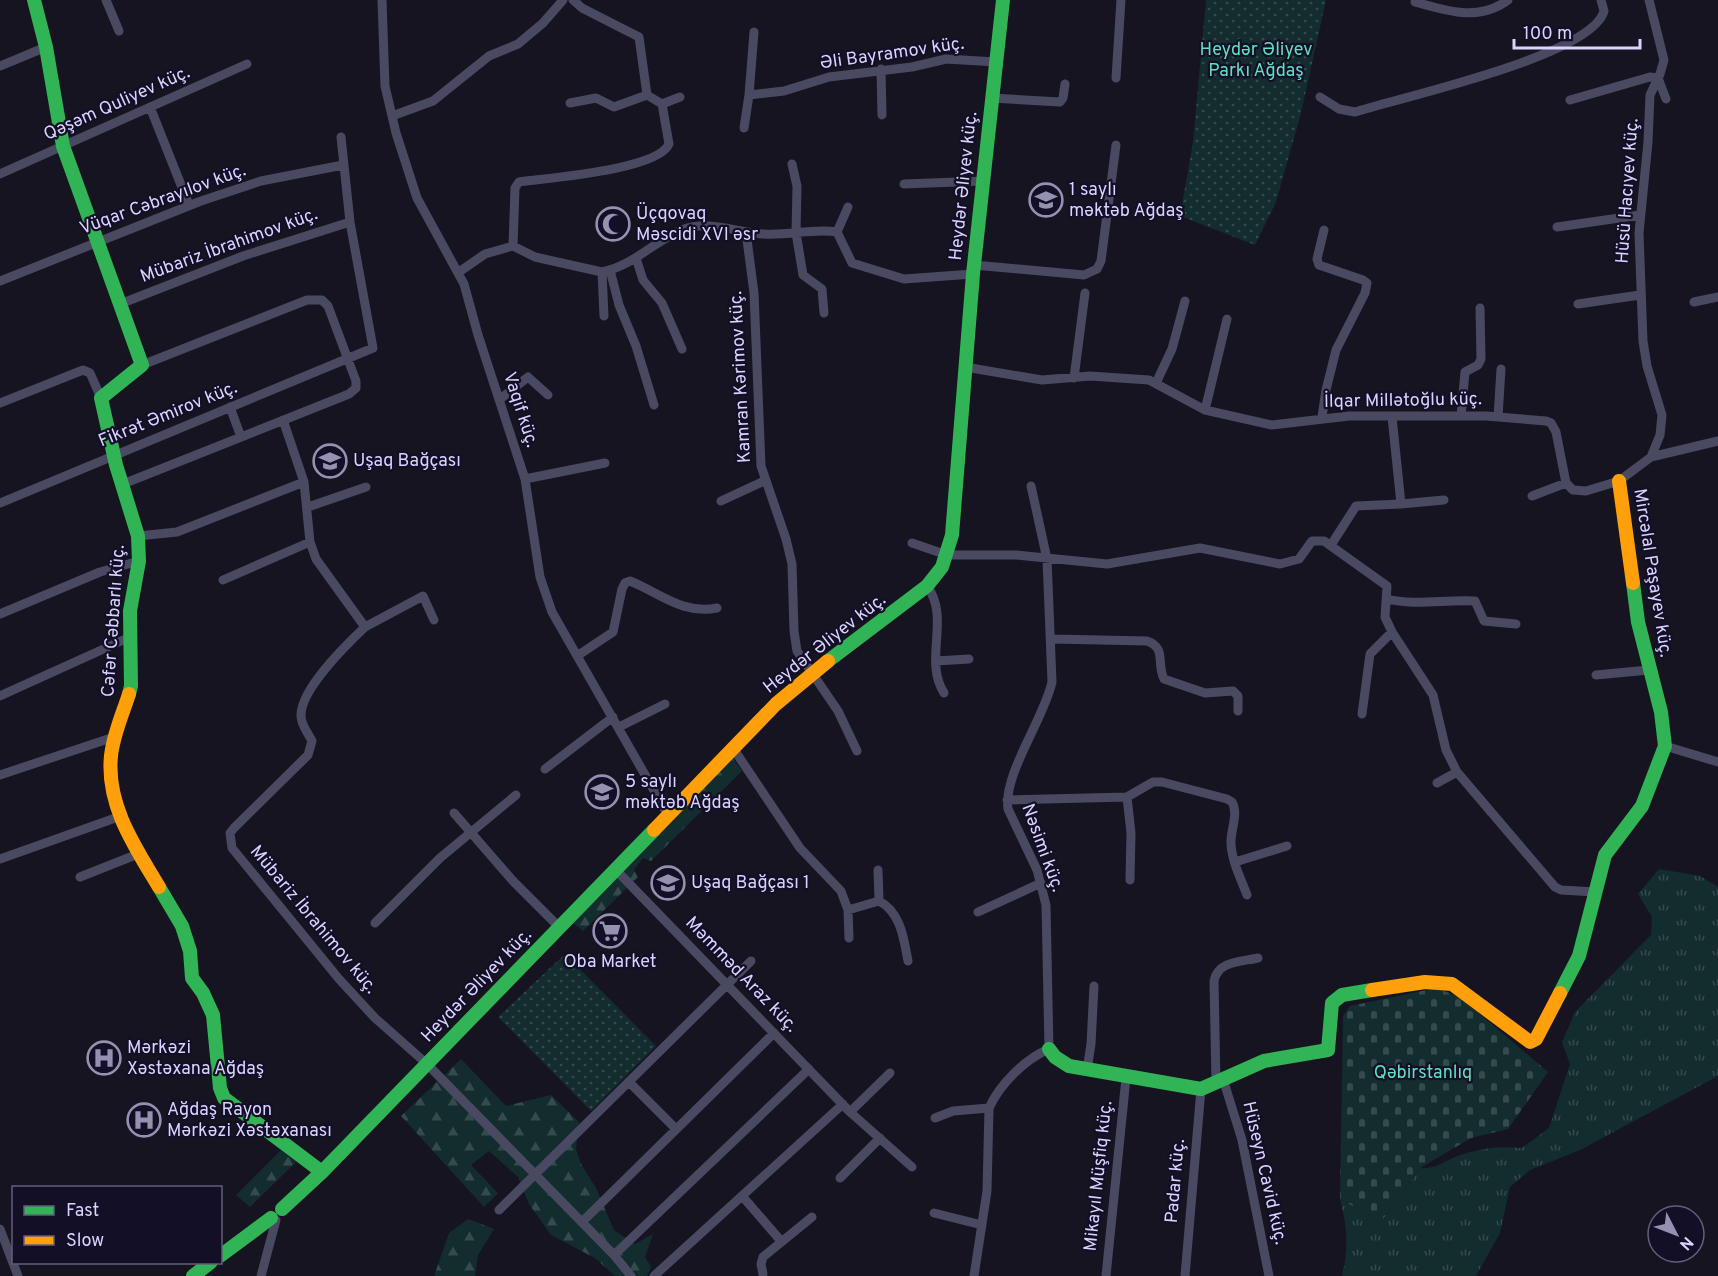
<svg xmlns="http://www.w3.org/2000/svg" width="1718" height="1276" viewBox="0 0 1718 1276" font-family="Overpass,sans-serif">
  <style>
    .grass { fill: url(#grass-tufts) }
    .forest { fill: url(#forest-firs) }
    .cemetery { fill: url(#cemetery-stones) }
    .park { fill: url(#park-dots) }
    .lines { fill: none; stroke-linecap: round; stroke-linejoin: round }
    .street { stroke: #4a4962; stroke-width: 9 }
    .fast { stroke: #30b455; stroke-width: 14 }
    .slow { stroke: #ff9f0a; stroke-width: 14 }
    .labels { text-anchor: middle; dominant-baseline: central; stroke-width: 4.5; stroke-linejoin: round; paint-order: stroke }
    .park-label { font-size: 18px; fill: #5fe0c0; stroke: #130f26 }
    .street-label { font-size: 18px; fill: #d9d4ff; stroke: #130f26 }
    .poi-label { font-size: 18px; fill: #d9d4ff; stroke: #130f26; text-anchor: start }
  </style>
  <defs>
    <pattern id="grass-tufts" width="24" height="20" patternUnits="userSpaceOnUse" patternTransform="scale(1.5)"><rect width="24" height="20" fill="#132c2d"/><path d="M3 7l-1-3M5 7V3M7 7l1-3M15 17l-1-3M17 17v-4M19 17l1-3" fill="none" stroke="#354a4c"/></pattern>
    <pattern id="forest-firs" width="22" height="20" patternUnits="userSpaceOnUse" patternTransform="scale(1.5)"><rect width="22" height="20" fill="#132c2d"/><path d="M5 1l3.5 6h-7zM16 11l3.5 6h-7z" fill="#354a4c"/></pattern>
    <pattern id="cemetery-stones" width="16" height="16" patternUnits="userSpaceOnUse" patternTransform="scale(1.5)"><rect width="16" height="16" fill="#132c2d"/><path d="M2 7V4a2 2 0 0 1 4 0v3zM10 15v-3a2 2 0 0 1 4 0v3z" fill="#354a4c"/></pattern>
    <pattern id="park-dots" width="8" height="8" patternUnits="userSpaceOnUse" patternTransform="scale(1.5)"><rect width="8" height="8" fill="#132c2d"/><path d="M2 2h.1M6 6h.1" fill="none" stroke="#354a4c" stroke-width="1.8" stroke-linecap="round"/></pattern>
  </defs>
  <rect width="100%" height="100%" fill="#161421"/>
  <!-- grass -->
  <path class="grass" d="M1659,869L1700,876L1718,887V1076L1580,1150L1530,1170L1510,1187L1500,1233L1476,1276H1342C1349,1248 1347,1226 1340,1199L1381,1222L1420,1168C1436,1170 1445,1160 1460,1155C1484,1148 1497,1146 1522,1148L1549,1128L1570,1064L1562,1042L1575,1012L1651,935L1652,917L1638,894Z"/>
  <!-- forest -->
  <path class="forest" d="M731,756L742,771L651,861L643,858L634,870L638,877L583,931L570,921Z
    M461,1059L506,1106L551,1095L579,1122L576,1149L581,1164L596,1188L614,1230L635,1244L653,1234L645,1257L651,1267L647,1276H615L595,1258L551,1235L529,1204L518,1177L489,1151L471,1165L498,1193L484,1207L401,1116Z
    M281,1150L296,1162L250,1207L236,1195Z
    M468,1219L494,1229L478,1255L475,1276H434L449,1233Z"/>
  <!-- cemetery -->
  <path class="cemetery" d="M1436,988L1460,997L1548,1072L1508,1129L1471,1138L1420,1168L1381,1222L1340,1199L1343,1016L1350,1006Z"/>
  <!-- park -->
  <path class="park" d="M1206,0H1326L1301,113L1276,202L1255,245L1180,216L1193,142Z
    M565,954L656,1046L591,1111L498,1017Z"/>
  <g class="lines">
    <!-- street -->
    <path class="street" d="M106,0L119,31
      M382,0L385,86L396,133L417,198L464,284L478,335L525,479L540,577L552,612L668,815
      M1649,0L1664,60L1660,74L1650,95L1648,142L1639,233L1643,341L1647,366L1662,415L1660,435L1651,457
      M1415,2C1447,11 1478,22 1508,0
      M754,32L749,95L784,91L829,77L912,67L946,59L996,62
      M0,66L46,47
      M881,69L882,115
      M1116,78L1121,0
      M1320,97L1339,109L1355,112C1401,97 1592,56 1604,11L1601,0
      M992,98L1060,102L1063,98L1065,84
      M1570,100L1650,77L1658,78L1666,99
      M570,103L596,98L614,107L647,95
      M662,104L680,97
      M150,107L189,205
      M392,116L433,101L489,56L518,44L543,23L563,0
      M744,128L749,95
      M792,164L797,186L796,233L803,275L822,289L824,313
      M0,174L247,64
      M904,184L983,181
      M1557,227L1640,215
      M746,232L754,293L761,466L786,539L792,564L794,631L797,651L838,711L857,751
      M837,232L848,207
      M513,246L515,188L519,182C547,178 658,170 669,144L662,104L647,95L639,37L582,8L573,0
      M636,258L643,280L662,303L682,349
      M974,265L1084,275L1097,269L1101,261L1116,145
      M610,270L619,305L636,346L654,405
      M459,272L485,254L513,246L535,257L602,272C633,266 654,241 682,230C708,219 738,233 764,234C788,236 813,228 837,232L852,263L904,279L973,274
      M602,272L604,316
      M0,281L201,201L261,181L343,165
      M1694,302L1718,297
      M120,304L243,256L350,222
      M1578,304L1640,295
      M965,367L1042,380L1090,376L1149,380L1205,410L1272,425L1349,416H1486L1546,421L1551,423L1556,432L1566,483L1573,490L1586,491L1619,481L1651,457L1718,441
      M1074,378L1085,293
      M1156,383L1172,349L1185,301
      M499,400L528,377L548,395
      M0,403L83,370L90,373L101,398
      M230,407L241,437
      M1205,410L1227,319
      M1461,416L1465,372L1478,365L1481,359L1480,308
      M1322,417L1326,390L1336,350L1365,293L1367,283L1363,280L1319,265L1317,259L1324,230
      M1498,417L1501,369
      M283,420L304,482L310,542L316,559L365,627C347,644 300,690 301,716C301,725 308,733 312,741L308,755L234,828L230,833L232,848L339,979L375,1018L427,1064L614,1255L631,1276
      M525,479L605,463
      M123,484L349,394L356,388V381L328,306L322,300H307L142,365
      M1532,496L1566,483
      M721,501L764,481
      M0,503L373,348L350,222L341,137
      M1401,504L1444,500
      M308,507L366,487
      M138,536L177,532L304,482
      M912,543L947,555H1016L1107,564L1200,548L1280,564L1299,559L1312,541H1324L1387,586L1385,617L1392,632L1433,695L1446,750L1457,772L1555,887L1561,890L1595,892
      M1331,545L1356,506L1401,504L1392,417
      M223,580L310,542
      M927,586C951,618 923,660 944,693
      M1387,599C1415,606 1446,599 1475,601L1484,621L1516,624
      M0,614L100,572L139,561
      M365,627L423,596L434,620
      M1052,639L1147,641C1167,648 1156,663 1164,679L1205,693L1233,691L1238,696V711
      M577,656L613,632L622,589L625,583L630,581C660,593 683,615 717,608
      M936,661L969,659
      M1596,675L1649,670
      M0,696L130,637
      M1362,714L1370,654L1392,632
      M619,727L665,704
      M1665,746L1718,762
      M733,748L800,848L841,891L848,910L849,938
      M545,769L613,717
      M0,775L117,736
      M1437,783L1457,772
      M1127,797L1131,833L1130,880
      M1007,800L1127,797L1153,782H1162L1227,799L1232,802C1239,814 1230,831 1231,844C1232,862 1241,879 1247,895
      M454,813L513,881L559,927
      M0,859L121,816
      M1235,862L1287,846
      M615,869L850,1112L912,1167
      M878,870L879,901
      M80,877L138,854
      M848,910L879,901C901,912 904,940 908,961
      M978,912L1041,883
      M375,923L440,858L516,795
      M1087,1070L1091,1044L1094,986
      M1223,1079L1242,1140L1269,1276
      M630,1083L676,1129
      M1216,1083L1214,981C1218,961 1240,962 1258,958
      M850,1112L890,1073
      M935,1118L953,1111L989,1108
      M840,1178L880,1138
      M743,1197L781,1241
      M499,1210L751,961
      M934,1213L982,1225
      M582,1222L774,1033
      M0,1229L18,1276
      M614,1255L809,1069
      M763,1274L761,1264L763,1257L812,1217
      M261,1276L276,1220
      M654,1276L843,1104
      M974,1276L987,1191L989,1108C1000,1084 1025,1059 1049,1049L1046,905L1037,870L1008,809C1003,774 1044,719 1052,682L1047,559L1031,486
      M1106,1276L1126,1078
      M1185,1276L1201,1089"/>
    <!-- fast -->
    <path class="fast" d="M34,0L46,47L63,146L142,365L101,398L116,465L138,536L139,561L130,611L131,686L129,694
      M828,661L927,586L942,567L952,535L973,274L1003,0
      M159,887L182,926L190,951L192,978L203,993L213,1015L220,1088L224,1098L322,1172
      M1560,993L1579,956L1605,855L1642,806L1665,746L1661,712L1638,622L1633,583
      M1049,1049L1055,1057L1069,1066L1201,1089L1264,1061L1328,1050L1332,1003L1342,995L1372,990
      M282,1209L322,1172L654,830
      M220,1256L271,1218
      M193,1276L211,1262"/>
    <!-- slow -->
    <path class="slow" d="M1619,481L1633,583
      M129,694C123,713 113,735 111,756C106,805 135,847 159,887
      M654,830L776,704L828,661
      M1372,990L1425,982L1452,984L1530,1042L1536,1039L1560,993"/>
  </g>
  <!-- icons -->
  <defs>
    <symbol id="school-ring" viewBox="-11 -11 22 22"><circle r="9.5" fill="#130f26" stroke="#9591b1" stroke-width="1.5"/><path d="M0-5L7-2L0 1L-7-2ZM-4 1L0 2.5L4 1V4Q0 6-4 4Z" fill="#9591b1"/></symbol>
    <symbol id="mosque-ring" viewBox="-11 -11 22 22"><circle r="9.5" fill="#130f26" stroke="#9591b1" stroke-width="1.5"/><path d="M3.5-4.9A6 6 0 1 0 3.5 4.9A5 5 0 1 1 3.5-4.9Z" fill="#9591b1"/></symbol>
    <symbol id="supermarket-ring" viewBox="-11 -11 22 22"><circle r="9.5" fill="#130f26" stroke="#9591b1" stroke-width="1.5"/><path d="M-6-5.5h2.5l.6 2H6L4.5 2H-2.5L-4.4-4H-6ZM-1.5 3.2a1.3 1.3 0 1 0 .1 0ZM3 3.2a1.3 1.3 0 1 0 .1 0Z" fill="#9591b1"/></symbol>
    <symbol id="hospital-ring" viewBox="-11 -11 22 22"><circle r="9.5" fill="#130f26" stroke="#9591b1" stroke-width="1.5"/><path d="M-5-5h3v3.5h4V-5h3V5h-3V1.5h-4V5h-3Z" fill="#9591b1"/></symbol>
  </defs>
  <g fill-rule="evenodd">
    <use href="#school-ring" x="1027" y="181" width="38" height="38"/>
    <use href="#mosque-ring" x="594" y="205" width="38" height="38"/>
    <use href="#school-ring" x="311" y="442" width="38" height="38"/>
    <use href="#school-ring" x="583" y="773" width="38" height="38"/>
    <use href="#school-ring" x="649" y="864" width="38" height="38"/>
    <use href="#supermarket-ring" x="591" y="912" width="38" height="38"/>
    <use href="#hospital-ring" x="85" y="1039" width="38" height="38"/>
    <use href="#hospital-ring" x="125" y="1101" width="38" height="38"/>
  </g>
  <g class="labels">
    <!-- park labels -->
    <g class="park-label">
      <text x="1256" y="50">Heydər Əliyev<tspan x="1256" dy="21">Parkı Ağdaş</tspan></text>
      <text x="1423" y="1073">Qəbirstanlıq</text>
    </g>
    <!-- street labels -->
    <g class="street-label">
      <text transform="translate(892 54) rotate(-8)">Əli Bayramov küç.</text>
      <text transform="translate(117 104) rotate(-24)">Qəşəm Quliyev küç.</text>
      <text transform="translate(964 186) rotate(-84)">Heydər Əliyev küç.</text>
      <text transform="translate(1628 191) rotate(-86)">Hüsü Hacıyev küç.</text>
      <text transform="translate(163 200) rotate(-20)">Vüqar Cəbrayılov küç.</text>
      <text transform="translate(229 246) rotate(-20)">Mübariz İbrahimov küç.</text>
      <text transform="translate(741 377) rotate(-93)">Kamran Kərimov küç.</text>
      <text transform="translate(1403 401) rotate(-1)">İlqar Millətoğlu küç.</text>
      <text transform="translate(520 410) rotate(72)">Vaqif küç.</text>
      <text transform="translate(168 415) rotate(-22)">Fikrət Əmirov küç.</text>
      <text transform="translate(1652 573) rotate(81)">Mircəlal Paşayev küç.</text>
      <text transform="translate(114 621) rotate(-86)">Cəfər Cəbbarlı küç.</text>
      <text transform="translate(825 644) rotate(-38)">Heydər Əliyev küç.</text>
      <text transform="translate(1042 848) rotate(70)">Nəsimi küç.</text>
      <text transform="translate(313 920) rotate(50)">Mübariz İbrahimov küç.</text>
      <text transform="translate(741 975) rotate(46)">Məmməd Araz küç.</text>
      <text transform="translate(477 986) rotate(-46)">Heydər Əliyev küç.</text>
      <text transform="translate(1264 1173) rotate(77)">Hüseyn Cavid küç.</text>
      <text transform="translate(1099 1176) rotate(-84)">Mikayıl Müşfiq küç.</text>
      <text transform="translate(1176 1181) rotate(-85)">Padar küç.</text>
    </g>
    <!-- poi labels -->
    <g class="poi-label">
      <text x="1069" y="190">1 saylı<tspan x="1069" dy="21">məktəb Ağdaş</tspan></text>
      <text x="636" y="214">Üçqovaq<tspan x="636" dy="21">Məscidi XVI əsr</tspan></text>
      <text x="353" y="461">Uşaq Bağçası</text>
      <text x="625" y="782">5 saylı<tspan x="625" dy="21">məktəb Ağdaş</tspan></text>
      <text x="691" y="883">Uşaq Bağçası 1</text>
      <text x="610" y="962" text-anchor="middle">Oba Market</text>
      <text x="127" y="1048">Mərkəzi<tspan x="127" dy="21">Xəstəxana Ağdaş</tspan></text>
      <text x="167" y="1110">Ağdaş Rayon<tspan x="167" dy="21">Mərkəzi Xəstəxanası</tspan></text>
    </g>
  </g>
  <!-- legend -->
  <rect x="12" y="1186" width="210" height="78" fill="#130f26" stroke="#625e7d" stroke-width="1.5"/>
  <rect x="24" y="1206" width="30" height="9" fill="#30b455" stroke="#625e7d" stroke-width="1.5"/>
  <text x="66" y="1216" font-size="18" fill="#d9d4ff">Fast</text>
  <rect x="24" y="1236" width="30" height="9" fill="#ff9f0a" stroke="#625e7d" stroke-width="1.5"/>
  <text x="66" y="1246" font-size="18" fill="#d9d4ff">Slow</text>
  <!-- north arrow -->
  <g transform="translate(1676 1234) rotate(132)"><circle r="28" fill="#130f26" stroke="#625e7d" stroke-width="1.5"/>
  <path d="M0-4.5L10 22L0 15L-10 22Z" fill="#9591b1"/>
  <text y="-9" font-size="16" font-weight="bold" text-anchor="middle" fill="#d9d4ff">N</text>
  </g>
  <!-- scale -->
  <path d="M1514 39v9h126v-9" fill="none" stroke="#d9d4ff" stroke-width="3"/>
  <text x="1523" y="39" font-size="18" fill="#d9d4ff" stroke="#130f26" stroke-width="4.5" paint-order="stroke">100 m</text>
</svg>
